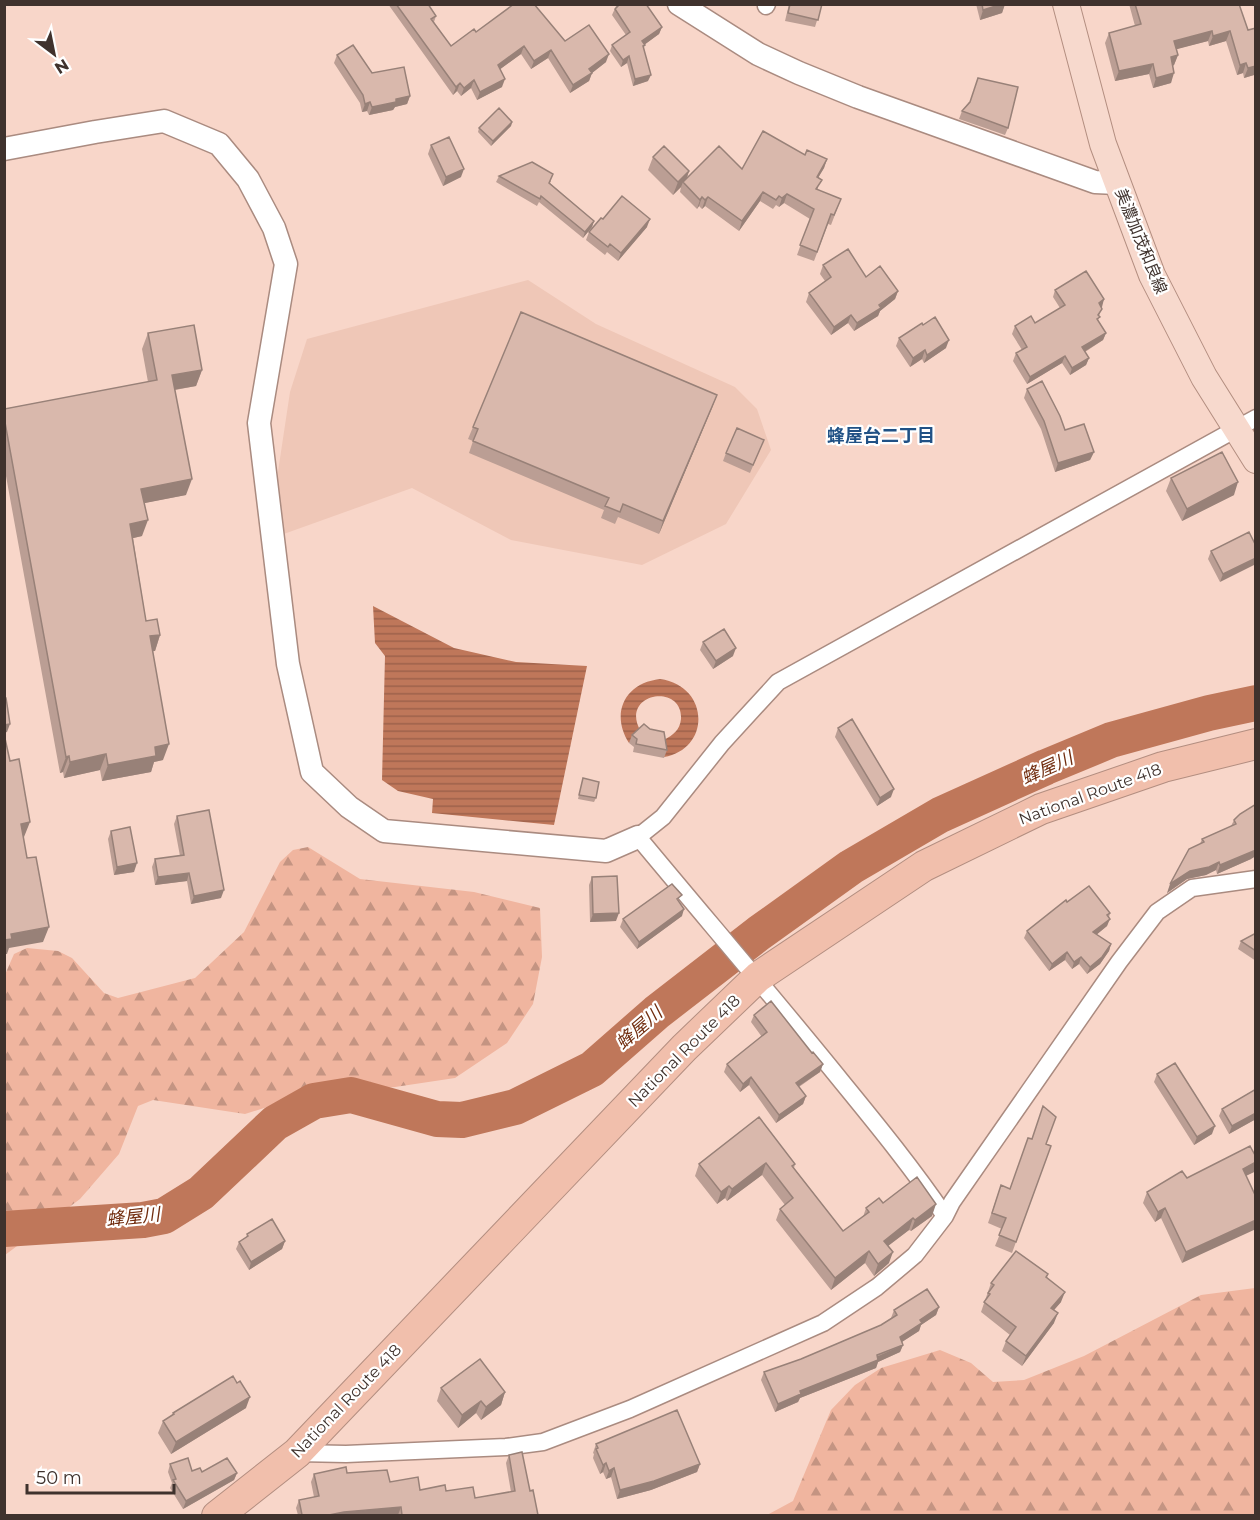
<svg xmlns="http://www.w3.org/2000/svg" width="1260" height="1520" viewBox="0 0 1260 1520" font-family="Montserrat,'Noto Sans JP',sans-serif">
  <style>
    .built { fill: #efc7b7 }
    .forest { fill: url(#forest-firs) }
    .water { fill: url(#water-rules) }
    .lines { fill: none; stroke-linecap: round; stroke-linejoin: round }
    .river { stroke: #bf775a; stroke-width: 36 }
    .street-casing { stroke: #aa8b80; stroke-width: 19 }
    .secondary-casing { stroke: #aa8b80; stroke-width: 25 }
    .primary-casing { stroke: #b38e80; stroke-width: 28 }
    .highway-casing { stroke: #b38e80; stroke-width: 32 }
    .street { stroke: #fff; stroke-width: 16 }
    .secondary { stroke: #fff; stroke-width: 22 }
    .primary { stroke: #f7d9cd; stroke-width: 26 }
    .highway { stroke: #f1bfac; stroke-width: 30 }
    .wall { fill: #bb9e94 }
    .shaded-wall { fill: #988178 }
    .building { fill: #d9b8ac; stroke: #988178; stroke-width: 1.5 }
    .labels { text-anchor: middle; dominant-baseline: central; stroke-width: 4.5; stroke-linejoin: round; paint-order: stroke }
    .street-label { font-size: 16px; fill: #3f322d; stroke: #fff }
    .neighbourhood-label { font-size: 18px; font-weight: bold; fill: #205185; stroke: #fff }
    .water-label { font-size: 18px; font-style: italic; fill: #712d0f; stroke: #fff }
  </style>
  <defs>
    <pattern id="forest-firs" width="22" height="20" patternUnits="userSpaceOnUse" patternTransform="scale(1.5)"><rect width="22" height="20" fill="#f0b59f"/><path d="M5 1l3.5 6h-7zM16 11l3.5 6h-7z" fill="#c49482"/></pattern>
    <pattern id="water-rules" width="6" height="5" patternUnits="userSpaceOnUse" patternTransform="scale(1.5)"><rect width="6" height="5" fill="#bf775a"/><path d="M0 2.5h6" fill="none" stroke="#9d624b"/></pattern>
  </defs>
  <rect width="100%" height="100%" fill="#f8d6c9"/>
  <!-- built -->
  <path class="built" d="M528,280L596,324L735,387L757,409L771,450L726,524L642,565L511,540L412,488L281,535L276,485L290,392L307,339Z"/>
  <!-- forest -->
  <path class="forest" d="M308,847L360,879L474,892L540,908L542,957L533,1004L507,1043L455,1078L395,1087L308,1094L245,1114L153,1100L138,1106L119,1154L80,1199L5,1255L4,977L14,954L27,948L58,951L72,958L104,993L118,998L195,978L244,932L280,862L293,850Z
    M1255,1288V1515H767L793,1501L831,1410L855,1385L881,1368L940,1350L971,1363L993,1382L1024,1380L1084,1356L1201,1295Z"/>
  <!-- water -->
  <path class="water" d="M373,606L454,648L516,662L587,666L554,825L432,813L433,799L398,791L382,780L385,656L375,643Z
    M660,679C710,686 711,749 664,757V740C673,735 680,730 681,719C683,682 618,693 641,732L629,743C610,713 625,683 660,679Z"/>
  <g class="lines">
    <!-- river -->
    <path class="river" d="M4,1229L143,1220L164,1216L201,1193L275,1123L314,1101L351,1095L437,1119L462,1120L515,1107L592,1069L657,1012L759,933L851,867L940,815L1046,767L1111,740L1209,713L1256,703"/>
    <defs>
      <path id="street" d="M766,6L767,4
        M945,1216C913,1169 878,1126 842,1082C775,999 706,919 638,837L663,817L722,743L778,682L1256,418
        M297,1453L346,1454L506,1447L543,1442L630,1409L823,1323L877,1287L915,1255L945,1216L952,1202L1119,962L1157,912L1192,888L1256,879"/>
      <path id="secondary" d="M679,4L758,54L799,73L858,97L1095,182L1117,183
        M4,149L95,132L164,121L219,144L248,179L274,228L286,264L259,423L288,664L312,772L349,807L384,831L606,851L638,837"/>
      <path id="primary" d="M1066,4L1103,144L1152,275L1204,377L1256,460"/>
      <path id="highway" d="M217,1516L297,1453L684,1048L758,977L924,866L1041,809L1163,767L1256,744"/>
    </defs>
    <!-- street casing -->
    <use href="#street" class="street-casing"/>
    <!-- secondary casing -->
    <use href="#secondary" class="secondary-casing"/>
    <!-- primary casing -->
    <use href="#primary" class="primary-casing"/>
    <!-- highway casing -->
    <use href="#highway" class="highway-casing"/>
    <!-- street -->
    <use href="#street" class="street"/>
    <!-- secondary -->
    <use href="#secondary" class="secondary"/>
    <!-- primary -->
    <use href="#primary" class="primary"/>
    <!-- highway -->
    <use href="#highway" class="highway"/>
  </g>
  <!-- wall -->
  <path class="wall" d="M388,4H428L436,16L434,22L451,46L476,32L565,41L606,62L592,73L589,81L570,93L548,58L531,69L521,54L500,69L502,87L477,100L471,88L461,96L457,91L453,95Z
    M617,4L662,27L659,34L645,44L644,48L648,81L633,86L627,63L621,67L610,51L612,45L626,35L612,15Z
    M789,4H822L815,27L785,21Z
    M976,4H1005L1002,13L980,20Z
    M1129,4H1239L1248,30L1256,28V80L1254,75L1244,78L1243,73L1237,75L1226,41L1209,46L1208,41L1176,49L1178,55L1174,65L1173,66L1171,83L1153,88L1149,74L1115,81L1105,43L1109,33L1135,26Z
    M337,55L372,73L410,96L407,104L395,107L393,110L369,115L367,111L362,112L360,103L334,63Z
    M969,102L1008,128L1005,135L959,119L962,111Z
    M512,122L511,126L491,146L478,132L479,128Z
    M431,145L461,177L443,186L428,154Z
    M805,155L827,159L824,168L818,178V190L841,199L831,225L828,224L814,261L797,255L810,219L784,203L779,207L776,205L773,209L760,201L739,231L705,206L702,209L699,206L697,209L680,192L681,187L673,195L648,170L653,157L689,171L687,178L742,169Z
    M499,176L551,181L550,183L594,221L592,227L583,238L539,202L537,206L496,182Z
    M603,219L647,227L618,261L607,252L605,255L586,240L589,232Z
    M823,265L866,277L898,291L895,299L880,311L878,316L854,331L848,323L831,335L806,302L809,293L825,281L820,274Z
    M1055,290L1104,299L1101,307L1098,321L1106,333L1103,340L1085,352L1089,358L1086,365L1070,375L1062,363L1027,384L1013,361L1016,353L1022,350L1012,334L1015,326L1035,323L1060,308L1053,297Z
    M148,333L202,370L196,386L175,390L186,495L144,503L142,536L133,538L146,621L160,635L155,651H153L163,760L154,762L151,772L102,781L100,770L64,778L63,772L60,773L4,465V409L148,382L142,349Z
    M899,338L946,348L924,363L922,359L910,367L896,346Z
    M1027,389L1065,430L1094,452L1090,460L1055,472L1041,429L1024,398Z
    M717,395L659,534L618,517L615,524L601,518L604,510L469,453L473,441L468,439L473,427Z
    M764,440L750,473L723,461L726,453Z
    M1171,478L1234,495L1182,521L1166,491Z
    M1249,532L1220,582L1208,559L1211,551Z
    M703,642L733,656L713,669L700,650Z
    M838,728L891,797L877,806L835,737Z
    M632,735L667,750L664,758L633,752L634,747L629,743Z
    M583,778L596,798L594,802L578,799Z
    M1240,814L1251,859L1217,874L1216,870L1206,875L1187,879L1167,893L1200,844L1202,839L1231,826L1234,820Z
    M177,816L221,898L191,904L187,881L155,885L152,867L155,859L180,856L174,824Z
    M111,831L134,872L114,875L108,839Z
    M592,877L616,921L590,922L589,885Z
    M679,902L682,916L637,949L620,927L623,919Z
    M1067,902L1110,913L1107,926L1096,935L1111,944L1109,951L1100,964L1087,974L1079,964L1072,969L1065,960L1049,971L1024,938L1027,931Z
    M1256,933V961L1238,949L1241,941Z
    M754,1015L812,1053L823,1064L820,1072L799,1087L806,1096L803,1104L776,1123L749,1085L740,1092L724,1072L727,1064L762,1037L751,1022Z
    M1157,1074L1212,1134L1194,1145L1154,1082Z
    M1256,1089V1119L1229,1134L1219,1116L1222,1109Z
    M759,1117L795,1164L794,1168L843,1231L863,1217L866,1208L883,1203L932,1216L911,1231L909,1230L888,1246L889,1263L874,1276L865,1263L831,1290L776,1220L780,1209L785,1205L762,1175L727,1201L725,1198L717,1204L695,1176L699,1164Z
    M1046,1144L1051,1146L1012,1253L995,1246L1002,1229L988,1223L1001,1185L1010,1189Z
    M1256,1157V1168L1254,1172L1246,1176L1182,1263L1161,1218L1155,1222L1143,1203L1147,1192L1187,1178Z
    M247,1234L285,1241L282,1249L249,1270L236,1249L239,1242L246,1238Z
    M1048,1274L1047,1277L1061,1302L1054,1310V1323L1022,1366L1002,1351L1006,1341L1010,1335L981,1312L991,1283Z
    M939,1307L936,1315L921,1325L919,1331L902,1342L903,1345L900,1352L878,1362L876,1368L800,1398L798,1402L775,1412L761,1380L764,1372L801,1359L881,1325L891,1318L894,1310Z
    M441,1388L505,1392L501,1405L481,1420L476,1413L458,1428L437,1401Z
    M246,1408L171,1454L158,1433L163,1421L172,1416L173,1413Z
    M596,1444L700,1464L697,1472L651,1490L617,1499L611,1477L606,1479L603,1472L600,1474L593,1458L594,1454L593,1453Z
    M509,1455L530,1491L538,1515H298L296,1508L299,1500L314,1497L311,1482L314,1474L347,1473L390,1482L420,1490L446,1491L475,1498L511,1492L506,1463Z
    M170,1464L192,1471L202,1472L237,1473L234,1480L183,1509L170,1488L172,1483L168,1472Z"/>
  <!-- shaded-wall -->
  <path class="shaded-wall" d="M1002,4H1005L1002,13L980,20L983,10Z
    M662,27L659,34L640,48L642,41Z
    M1212,31L1208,41L1170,51L1174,41Z
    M1230,31L1226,41L1209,46L1213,36Z
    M524,46L521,54L495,73L498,65Z
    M551,50L548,58L531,69L534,61Z
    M609,54L606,62L592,73L589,81L570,93L573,85L589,69Z
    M1178,55L1174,65L1167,67L1171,57Z
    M629,56L627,63L621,67L623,60Z
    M1246,63L1243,73L1237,75L1240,65Z
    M1153,64L1149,74L1115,81L1119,71Z
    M1256,66V70L1254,75L1244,78L1248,68Z
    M1174,73L1171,83L1153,88L1156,78Z
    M651,75L648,81L633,86L635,79Z
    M505,79L502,87L477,100L480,92Z
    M474,80L471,88L461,96L464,88Z
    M460,83L457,91L453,95L456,87Z
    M410,96L407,104L395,107L393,110L369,115L372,107L396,99Z
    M370,102L367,111L362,112L365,104Z
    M512,122L511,126L491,146L493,141Z
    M827,159L824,168L813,186L817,177Z
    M464,169L461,177L443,186L446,177Z
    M689,171L685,183L683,182L681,187L673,195L678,182Z
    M763,192L760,201L739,231L742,221Z
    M787,194L784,203L779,207L782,198Z
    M702,197L699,206L697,209L700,200Z
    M708,197L705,206L702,209L705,200Z
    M650,219L647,227L618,261L621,253Z
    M594,221L592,227L583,238L585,232Z
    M898,291L895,299L880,311L878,316L854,331L857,323Z
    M1104,299L1102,307L1096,310L1099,303Z
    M851,315L848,323L831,335L834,327Z
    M1106,333L1103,340L1079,355L1082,347Z
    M949,340L946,348L924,363L927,355Z
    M925,350L922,359L910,367L913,358Z
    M1065,356L1062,363L1027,384L1030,377Z
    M1089,358L1086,365L1070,375L1072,368Z
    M202,370L196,386L167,391L172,375Z
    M717,395L712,408L659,534L663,521Z
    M1094,452L1090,460L1055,472L1058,463Z
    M192,479L186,495L135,505L141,489Z
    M1238,482L1234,495L1182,521L1187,509Z
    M148,520L142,536L125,540L130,524Z
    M1256,558V564L1220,582L1223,574Z
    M160,635L155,651L144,652L150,636Z
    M736,648L733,656L713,669L716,661Z
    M10,724L7,732L4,733V725Z
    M169,744L163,760L154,762L151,772L102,781L108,765L155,747Z
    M106,754L100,770L64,778L70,762Z
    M69,756L63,772L60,773L66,757Z
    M894,789L891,797L877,806L880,798Z
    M30,822L24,837L15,839L21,824Z
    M1256,850V856L1251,859L1217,874L1220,865Z
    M1219,862L1216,870L1206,875L1187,879L1167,893L1170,884L1190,871Z
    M137,863L134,872L114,875L117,867Z
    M189,873L187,881L155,885L158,877Z
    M224,890L221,898L191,904L194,896Z
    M684,909L682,916L637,949L639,942Z
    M619,913L616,921L590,922L593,914Z
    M1110,919L1107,926L1090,940L1093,932Z
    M49,927L43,942L9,948L7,954H4V940L11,934Z
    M1111,944L1109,951L1100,964L1087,974L1090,967Z
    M1067,952L1065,960L1049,971L1052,964Z
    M1081,957L1079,964L1072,969L1074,962Z
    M823,1064L820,1072L793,1090L796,1083Z
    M751,1077L749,1085L740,1092L743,1084Z
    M806,1096L803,1104L776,1123L779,1115Z
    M1256,1113V1119L1229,1134L1232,1126Z
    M1215,1126L1212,1134L1194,1145L1197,1137Z
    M1256,1162V1168L1254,1172L1239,1179L1243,1169Z
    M766,1163L762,1175L727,1201L732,1189Z
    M729,1186L725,1198L717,1204L721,1192Z
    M936,1204L932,1216L911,1231L915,1220Z
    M1165,1208L1161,1218L1155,1222L1158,1212Z
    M913,1218L909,1230L880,1252L884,1241Z
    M1256,1220V1229L1182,1263L1186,1252Z
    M285,1241L282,1249L249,1270L251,1262Z
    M869,1251L865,1263L831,1290L835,1278Z
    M893,1252L889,1263L874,1276L878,1264Z
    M1065,1292L1061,1302L1047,1318L1051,1308Z
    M939,1307L936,1315L921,1325L919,1331L897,1345L900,1337L920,1320Z
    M1058,1313L1054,1323L1022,1366L1026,1356Z
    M903,1345L900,1352L878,1362L876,1368L800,1398L798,1402L775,1412L778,1404L800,1391Z
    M505,1392L501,1405L481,1420L486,1407Z
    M250,1397L246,1408L171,1454L176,1442Z
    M481,1401L476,1413L458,1428L462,1415Z
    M606,1463L603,1472L600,1474L603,1465Z
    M700,1464L697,1472L651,1490L617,1499L620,1490Z
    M614,1468L611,1477L606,1479L609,1471Z
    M237,1473L234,1480L183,1509L186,1501Z
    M401,1507L398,1515H329L344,1512Z"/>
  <!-- building -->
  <path class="building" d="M396,4H428L436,16L431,19L451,46L474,29L476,32L514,4H534L565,41L589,25L609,54L589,69L592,73L573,85L551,50L534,61L524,46L498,65L505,79L480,92L474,80L464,88L460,83L456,87Z
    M617,4H646L662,27L642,41L645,45L643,46L651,75L635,79L629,56L623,60L612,45L630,32L615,9L618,6Z
    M790,4H822L818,20L788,13Z
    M982,4H1002L983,10Z
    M1135,4H1239L1248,30L1256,28V66L1248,68L1246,63L1240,65L1230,31L1213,36L1212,31L1174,41L1178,55L1171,57L1174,73L1156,78L1153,64L1119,71L1109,33L1141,24Z
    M353,45L372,73L404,67L410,96L396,99V102L372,107L370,102L365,104L363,95L337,55Z
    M978,78L1018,87L1008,128L962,111L970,102Z
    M499,108L512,122L493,141L479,128Z
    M763,131L805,155L807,150L827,159L817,177L822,180L816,189L841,199L834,215L831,214L817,252L800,245L814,209L787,194L782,198L779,196L776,200L763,192L742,221L708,197L705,200L702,197L700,200L683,182L719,146L742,169Z
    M449,137L464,169L446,177L431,145Z
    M664,146L689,171L678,182L653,157Z
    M532,162L553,174L549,183L594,221L585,232L541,196L540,199L499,176Z
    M622,196L650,219L621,253L610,244L608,247L589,232L601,218L603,219Z
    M848,249L866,277L880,266L898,291L879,305L881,308L857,323L851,315L834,327L809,293L831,277L823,265Z
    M1086,271L1104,299L1099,303L1102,309L1098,315L1100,317L1097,319L1106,333L1082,347L1089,358L1072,368L1065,356L1030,377L1016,353L1027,347L1015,326L1031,316L1035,323L1065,305L1055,290Z
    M521,312L717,395L663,521L623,504L620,512L605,506L609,498L473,441L478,429L473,427Z
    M935,317L949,340L927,355L925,350L913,358L899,338L922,323L923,325Z
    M194,325L202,370L172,375L192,479L141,489L148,520L130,524L146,621L157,619L160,635L150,636L169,744L155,747L156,756L108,765L106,754L70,762L69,756L66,757L4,417V409L157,380L148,333Z
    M1042,381L1060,416L1065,430L1084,424L1094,452L1058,463L1044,421L1027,389Z
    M737,428L764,440L753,465L726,453Z
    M1222,452L1238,482L1187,509L1171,478Z
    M1249,532L1256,546V558L1223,574L1211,551Z
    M724,629L736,648L716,661L703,642Z
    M4,698H6L10,724L4,725Z
    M852,719L894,789L880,798L838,728Z
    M644,724L650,729L664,732L667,750L636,744L637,739L632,735Z
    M4,734L10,761L19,759L30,822L21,824L27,858L36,857L49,927L11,934L12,939L4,940Z
    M583,778L599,782L596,798L579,795Z
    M1256,804V850L1220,865L1219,862L1209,867L1190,871L1170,884L1189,849L1204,842L1202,839L1236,824L1234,820L1240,814Z
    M209,810L224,890L194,896L189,873L158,877L155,859L184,855L177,816Z
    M130,827L137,863L117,867L111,831Z
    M617,876L619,913L593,914L592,877Z
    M672,884L682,895L677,899L684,909L639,942L623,919Z
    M1089,886L1110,913L1107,915L1110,919L1093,932L1111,944L1102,957L1090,967L1081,957L1074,962L1067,952L1052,964L1027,931L1066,900L1067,902Z
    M1256,933V951L1241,941Z
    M771,1001L812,1053L813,1052L823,1064L796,1083L806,1096L779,1115L751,1077L743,1084L727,1064L767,1032L754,1015Z
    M1175,1063L1215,1126L1197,1137L1157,1074Z
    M1256,1089V1113L1232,1126L1222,1109Z
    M1043,1106L1056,1117L1046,1144L1051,1146L1016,1242L999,1235L1006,1218L992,1213L1001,1185L1010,1189L1028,1138L1032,1139Z
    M759,1117L795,1164L792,1166L843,1231L869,1212L866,1208L879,1198L883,1203L917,1177L936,1204L915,1220L913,1218L884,1241L893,1252L878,1264L869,1251L835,1278L780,1209L793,1198L766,1163L732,1189L729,1186L721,1192L699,1164Z
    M1250,1146L1256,1157V1162L1243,1169L1256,1197V1220L1186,1252L1165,1208L1158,1212L1147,1192L1182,1171L1187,1178Z
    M272,1219L285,1241L251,1262L239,1242L248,1236L247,1234Z
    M1016,1251L1048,1274L1046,1277L1065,1292L1051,1308L1058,1313L1026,1356L1006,1341L1016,1327L984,1302L990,1294L988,1293L994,1285L991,1283Z
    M927,1289L939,1307L920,1320L922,1323L900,1337L903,1345L877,1355L878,1360L800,1391L801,1394L778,1404L764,1372L801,1359L881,1325L897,1315L894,1310Z
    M480,1359L505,1392L486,1407L481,1401L462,1415L441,1388Z
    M233,1376L237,1383L240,1381L250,1397L176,1442L163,1421L174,1414L173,1413Z
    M677,1410L700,1464L654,1481L620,1490L614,1468L609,1471L606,1463L603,1465L596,1449L598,1448L596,1444Z
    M522,1452L530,1491L533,1490L538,1515H402L401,1507L344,1512L329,1515H302L299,1500L319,1496L314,1474L346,1467L347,1473L387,1470L390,1482L418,1477L420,1490L445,1485L446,1491L473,1487L475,1498L515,1491L509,1455Z
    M188,1458L192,1471L200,1468L202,1472L227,1458L237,1473L186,1501L173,1480L176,1479L170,1464Z"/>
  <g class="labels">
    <!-- street labels -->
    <g class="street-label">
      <text transform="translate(1141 241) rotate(68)">美濃加茂和良線</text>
      <text transform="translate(1090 794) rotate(-20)">National Route 418</text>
      <text transform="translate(684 1051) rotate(-45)">National Route 418</text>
      <text transform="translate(346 1401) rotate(-46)">National Route 418</text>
    </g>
    <!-- neighbourhood labels -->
    <g class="neighbourhood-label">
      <text x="881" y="436">蜂屋台二丁目</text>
    </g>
    <!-- water labels -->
    <g class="water-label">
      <text transform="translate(1047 768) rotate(-24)">蜂屋川</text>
      <text transform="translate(639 1028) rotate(-41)">蜂屋川</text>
      <text transform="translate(133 1217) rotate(-6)">蜂屋川</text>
    </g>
  </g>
  <!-- border -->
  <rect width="1260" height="1520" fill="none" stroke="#3f322d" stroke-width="12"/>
  <!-- north arrow -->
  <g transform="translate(54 54) rotate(148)" stroke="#ffffff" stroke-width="4.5" paint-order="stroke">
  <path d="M0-4.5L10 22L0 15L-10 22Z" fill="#3f322d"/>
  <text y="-9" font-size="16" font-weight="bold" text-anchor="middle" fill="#3f322d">N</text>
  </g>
  <!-- scale -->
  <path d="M27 1484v9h147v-9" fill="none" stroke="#3f322d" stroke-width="3"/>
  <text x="36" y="1484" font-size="18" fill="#3f322d" stroke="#ffffff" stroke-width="4.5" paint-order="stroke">50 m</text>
</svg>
